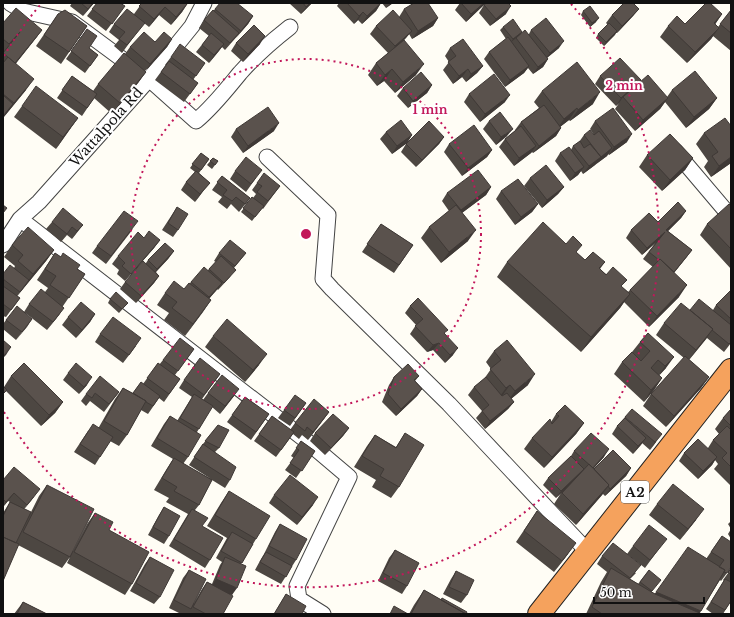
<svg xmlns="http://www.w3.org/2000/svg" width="734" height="617" viewBox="0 0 734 617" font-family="'Libre Baskerville',serif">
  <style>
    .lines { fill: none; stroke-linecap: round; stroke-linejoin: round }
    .street-casing { stroke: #444; stroke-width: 17 }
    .highway-casing { stroke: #222; stroke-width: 24 }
    .street { stroke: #fff; stroke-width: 15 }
    .highway { stroke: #f5a25d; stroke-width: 22 }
    .wall { fill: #4d4742 }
    .shaded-wall { fill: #3f3936 }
    .building { fill: #5a524d; stroke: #3f3936 }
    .ring { fill: none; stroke: #c2185b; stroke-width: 2; stroke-dasharray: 2 4 }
    .labels { text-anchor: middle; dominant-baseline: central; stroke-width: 4; stroke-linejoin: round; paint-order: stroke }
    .shield { fill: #fff; stroke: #585858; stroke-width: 1 }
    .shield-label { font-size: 13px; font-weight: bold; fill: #111 }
    .street-label { font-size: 14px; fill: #111; stroke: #fff }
    .centre { fill: #c2185b; stroke: #fff; stroke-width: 2 }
    .ring-label { font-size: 12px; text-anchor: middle; font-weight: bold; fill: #c2185b; stroke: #fff; stroke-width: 4; stroke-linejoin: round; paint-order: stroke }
  </style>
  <rect width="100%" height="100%" fill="#fffdf5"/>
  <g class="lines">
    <defs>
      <path id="street" d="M10,3L23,11L72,22L149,79L196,121C213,107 226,90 240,73C255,56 272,41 290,27
        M675,151L731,217
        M267,157L328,215L323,279L332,289L449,404L588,552
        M20,219L303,438L349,477L297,586L299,599L323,614
        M3,245L20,219L39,202L149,79L192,26L204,3"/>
      <path id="highway" d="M539,614L731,370"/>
    </defs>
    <!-- street casing -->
    <use href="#street" class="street-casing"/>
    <!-- highway casing -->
    <use href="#highway" class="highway-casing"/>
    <!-- street -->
    <use href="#street" class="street"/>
    <!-- highway -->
    <use href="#highway" class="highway"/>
  </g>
  <!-- wall -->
  <path class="wall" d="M72,3H94L83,16L70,6Z
    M97,3L119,14L106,31L87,16Z
    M142,3H188L182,12L171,25L159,15L149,27L144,23L122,53L114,46L119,40L109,32L114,24L134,14Z
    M289,3H312L301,14Z
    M339,3H381L376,11L362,24L358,20L354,24L337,6Z
    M382,3H393L386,8Z
    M460,3H486L466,22L455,10Z
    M484,5L506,14L490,26L479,13Z
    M215,9L253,16L248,24L225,50L222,47L209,63L196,52L209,36L199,28L204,20Z
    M404,9L438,18L433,26L412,39L409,34L404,40L416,75L395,93L384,81L377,86L368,75L376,63L388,53L370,34L376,26L399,17Z
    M639,9L633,16L617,33H616L604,46L596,38L598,34L608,25L606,23L612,15Z
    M731,10V51L713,36L711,39L687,63L660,37L668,26L685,24L722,14L715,24L718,27Z
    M583,11L596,22L590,27L581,15Z
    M58,14L87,26L61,64L36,46Z
    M3,23L42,30L36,38L16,63L26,90L3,118V53L7,48L4,52L3,51Z
    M503,27L522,32L521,34H529L531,30L559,48L547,58L548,59L543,67L533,74L528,68L524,73L505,87L484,59L489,52L506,39L500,30Z
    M87,29L89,48L98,55L85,73L66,59Z
    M172,39L167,47L145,71L146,72L138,83L112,114L94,98L82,116L57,98L72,76L93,91L98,84L125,54L130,47L155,42Z
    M236,43L260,44L243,62L231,51Z
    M450,48L483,66L477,73L466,82L462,77L453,84L443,70L449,62L445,56Z
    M171,57L205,63L193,80L198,83L184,102L155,80L166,65H165Z
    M600,76L641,80L639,83L667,97L672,90L717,98L709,109L686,128L665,102L660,109L635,131L615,109L619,103L616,106L595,84Z
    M432,85L427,93L408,108L397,96L403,88Z
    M542,91L593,104L570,121L569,120L560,127L561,128L556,136L533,153L532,152L531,153L514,166L499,147L505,139L516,130H515L521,122L539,108L534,102Z
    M469,94L505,102L480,122L464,102Z
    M22,106L78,118L56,149L14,117Z
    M489,121L507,136L496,145L483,129Z
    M595,121L627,142L609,155L608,154L607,156L583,174L581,171L578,175L570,181L555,161L560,153L571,150L573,146L579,142L584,135H594L590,129Z
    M731,126V163L711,177L704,167L708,161L696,144L704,133Z
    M236,129L274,131L243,153L231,137Z
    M386,132L412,135L407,143L392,154L380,139Z
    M444,137L439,144L416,167L401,152L406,144Z
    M449,144L492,150L487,157L462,176L444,152Z
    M201,153L209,159L199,173L210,183L204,190L195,202L181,190L186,182L195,172L190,168Z
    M647,155L693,158L685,170L662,191L639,167Z
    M213,158L218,161L212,169L207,165Z
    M235,171L256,178L246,192L230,179Z
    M222,176L250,198L239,212L231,204L227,209L218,202L222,197L212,190Z
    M530,178L564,187L558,194L542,208L524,186Z
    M257,183L280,186L263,209L262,208L252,221L241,212L252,197L253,198L256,194L252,190Z
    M491,187L486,195L462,213L468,241L441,263L421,238L429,227L449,211L442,201L447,193Z
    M501,191L538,204L532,212L515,225L496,199Z
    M731,206V269L700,235L707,224Z
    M177,207L178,230L173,237L162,230Z
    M686,211L681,218L668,231L692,250L674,273L679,297L649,327L624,302L620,308L581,352L497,277L507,262L577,253L585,260L605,262L600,269L628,292L653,267L643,259L656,242L642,255L626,238L631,230L658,222Z
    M52,222L83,225L72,239L67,235L61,242L46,229Z
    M381,224L413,245L394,273L362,252Z
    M133,229L106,264L92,253L97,246Z
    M144,238L160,240L154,248L125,281L117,274L119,270L112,264L118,256Z
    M12,245L54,250L46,261L17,296L20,298L6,317L3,316V274L14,268L15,266L4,257Z
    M174,251L168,259L156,272L159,276L154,283L136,303L120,289L125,282L146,263L148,260Z
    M55,253L85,274L63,306L59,315L47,330L24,312L29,304L45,292L48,288L37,280Z
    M219,253H246L234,268L230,277L218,290L217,289L209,299L211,300L185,336L164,320L169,313L157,305L165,293L184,289L191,282L208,270L216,262L214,261Z
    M731,292V343L724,352L707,338L689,360L709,377L701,388L666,427L643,406L651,394L684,358L656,335L664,323L690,310H713L716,305Z
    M110,299L128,303L119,313L108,303Z
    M410,306L445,334L453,355L445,363L433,350L427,352L410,334L416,325L405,313Z
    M95,314L90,322L76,338L62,325L68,317Z
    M32,319L16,340L3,329V324L6,320Z
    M648,333L666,368L659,375L662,378L654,390L644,402L614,374L622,362L632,352L640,342Z
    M100,334L136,346L123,363L95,342Z
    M213,336L259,365L245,382L205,347Z
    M194,349L175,375L180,379L164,402L159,398L148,414L141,410L127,435L119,446L110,441L95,465L74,452L88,431L99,427L115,399L123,388L133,393L141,382L143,384L158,363L159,365L163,360Z
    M494,351L528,385L511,399L514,402L508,409L485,429L476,418L482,411L468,395L474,387L484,379L491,369L486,362Z
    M68,373L87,385L79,394L63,380Z
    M220,374L202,399L203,400L208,393L234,396L220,414L212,407L197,432L188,457L183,464L211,479L189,465L203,444L218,425L219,448L215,452L230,480L225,488L212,480L199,505L195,510L202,526L210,560L205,568L169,546L188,514L166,502L169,498L154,490L166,470L173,459L151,446L164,424L170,416L177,421L192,397L179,388L184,380Z
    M11,376L63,402L55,413L41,426L6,391L4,387Z
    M419,376L415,381L422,389L417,396L396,416L382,402L389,385L394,377Z
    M119,392L104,412L90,401L86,406L81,401L86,394Z
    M245,397L269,414L251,440L227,422Z
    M306,403L290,426L278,418L284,410Z
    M731,409V486L714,469L718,464L715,460L712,465L698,479L679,461L684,453L708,448L713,440L719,434L715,429L723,418Z
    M329,412L308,440L302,435L299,439L293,434L276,457L254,441L272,416L290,430L295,423Z
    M556,414L584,423L576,434L544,468L524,449L532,438L551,422Z
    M625,417L656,442L650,450L642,443L633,454L612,434L617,426Z
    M349,428L343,436L325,455L310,441L315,433Z
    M405,433L399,487L391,498L372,487L376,480L354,467L367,446L375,435L396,447Z
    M301,441L315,451L296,478L285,470L294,458L291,456Z
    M574,451L604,457L593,469L631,468L626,476L605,496L603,494L576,525L554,504L561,493L556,498L543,485L548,478L571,456Z
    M3,480L34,497L24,509L31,512L39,496L47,485L73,551L87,524L95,513L109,530L132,584L125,595L67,563L70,557L62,568L18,545L3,581V513L10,502L8,501L3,507Z
    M229,491L256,539L241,564L232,595L230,594L223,614H188L189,612L188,614H181L169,608L183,578L189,570L194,603L202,589L207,582L212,584L220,565L222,562L216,558L227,538L207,526L221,503Z
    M274,495L313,505L297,525L269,503Z
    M657,504L696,520L680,540L649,515Z
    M164,507L169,536L164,544L148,535L159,515Z
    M537,511L568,554L554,572L516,542Z
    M731,521V529L728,524Z
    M280,524L296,560L281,584L255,570L261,559L264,554L275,532Z
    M731,529V539L728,534Z
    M722,536L727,573L721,581L720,580L699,613L702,614H586L601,582L607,572L597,564L602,556L636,573L630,579L638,584L649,570L652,592L655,594L706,559Z
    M633,546H661L645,568L627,554Z
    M395,550L407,586L402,594L378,581L389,558Z
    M150,557L160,597L154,604L130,591L145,564Z
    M731,569V601L723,614H713L706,609L724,581L723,580Z
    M456,571L467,595L461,603L443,594L451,579Z
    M424,590L466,614H409L414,605Z
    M286,594L302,614H274Z
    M23,602L47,614H14Z"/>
  <!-- shaded-wall -->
  <path class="shaded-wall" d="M93,3H94L83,16L88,9Z
    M310,3H312L301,14L306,7Z
    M381,3L376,11L362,24L367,16Z
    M390,3H393L386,8Z
    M484,3H486L466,22L471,14Z
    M187,4L182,12L171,25L176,17Z
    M511,6L506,14L490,26L496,19Z
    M165,7L159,15L149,27L154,19Z
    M639,9L633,16L617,33L622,26Z
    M363,12L358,20L354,24L359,16Z
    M722,14L714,26V23Z
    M253,16L248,24L236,38L241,31Z
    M438,18L433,26L412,39L418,31Z
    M599,18L596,22L590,27L592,23Z
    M719,28L711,39L687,63L695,52Z
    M42,30L36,38L10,71L15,63Z
    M412,31L406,38L390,54L395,46Z
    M617,31L615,35L604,46L606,42Z
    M522,32L520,35L516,38L510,43L513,39Z
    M265,36L260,44L243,62L248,54Z
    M172,39L167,47L145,72L150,64Z
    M564,41L559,48L544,60L550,53Z
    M224,44L219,51L209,63L214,55Z
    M548,59L543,67L533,74L538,67Z
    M424,64L416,75L395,93L403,82Z
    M483,66L477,73L466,82L471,74Z
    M529,66L524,73L505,87L510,80Z
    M392,69L384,81L377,86L385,75Z
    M468,69L462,77L453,84L459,76Z
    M146,72L138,83L112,114L120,103Z
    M34,79L26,90L3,118V116Z
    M641,80L636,88L623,97L619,103L616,106L621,98Z
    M432,85L427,93L408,108L413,101Z
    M600,92L593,104L570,121L578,110Z
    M510,95L505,102L480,122L485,114Z
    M668,98L660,109L635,131L643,120Z
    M717,98L709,109L686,128L694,117Z
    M577,108L569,120L556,130L564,119Z
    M78,118L70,129L56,149L63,137Z
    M279,123L274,131L243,153L248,146Z
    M561,128L556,136L533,153L539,146Z
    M513,129L507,136L496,145L501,137Z
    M632,134L627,142L609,155L614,147Z
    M412,135L407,143L392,154L397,146Z
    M444,137L439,144L416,167L422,160Z
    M536,146L531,153L514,166L519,158Z
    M612,148L607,156L596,164L601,157Z
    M492,150L487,157L462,176L468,168Z
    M601,157L595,165L583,174L589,166Z
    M731,157V163L711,177L719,166Z
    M693,158L685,170L662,191L670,180Z
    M584,167L578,175L570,181L575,173Z
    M210,183L204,190L195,202L200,194Z
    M491,187L486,195L455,218L461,210Z
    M564,187L558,194L542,208L547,200Z
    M538,204L532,212L515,225L521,217Z
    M686,211L681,218L660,239L642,255L647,248Z
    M83,225L77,232L72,239L77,231Z
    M476,230L468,241L441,263L449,252Z
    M160,240L154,248L125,281L131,274Z
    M54,250L46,261L14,300L33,274Z
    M692,250L686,258L668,280L674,272Z
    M174,251L168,259L151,277L157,269Z
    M159,276L154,283L136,303L141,296Z
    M222,283L216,291L203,305L209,297Z
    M687,285L679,297L649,327L657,316Z
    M630,294L620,308L581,352L591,337Z
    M211,300L203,312L185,336L193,324Z
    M64,308L59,315L47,330L53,322Z
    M95,314L90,322L76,338L82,330Z
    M32,319L27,327L16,340L22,332Z
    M713,329L705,340L688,361L696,350Z
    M439,343L433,350L427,352L433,345Z
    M11,347L6,355L3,358V356Z
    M458,348L453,355L445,363L450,355Z
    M267,354L259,365L245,382L253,370Z
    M674,357L666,368L657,378L665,366Z
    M535,374L528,385L507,402L515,391Z
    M92,377L87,385L79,394L84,387Z
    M709,377L701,388L666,427L674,416Z
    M662,378L654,390L644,402L651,390Z
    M510,385L502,396L498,399L506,388Z
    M239,389L234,396L220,414L225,406Z
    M422,389L417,396L396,416L401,409Z
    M63,402L55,413L41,426L49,415Z
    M514,402L508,409L485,429L490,421Z
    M329,412L324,419L308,440L313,432Z
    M584,423L576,434L544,468L552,457Z
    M349,428L343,436L325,455L331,448Z
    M662,434L650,450L655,442Z
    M646,438L641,445L633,454L638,446Z
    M609,449L604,457L587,476L592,468Z
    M717,457L712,465L698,479L703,471Z
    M631,468L626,476L605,496L610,489Z
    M584,469L578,477L556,498L561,491Z
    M609,485L601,496L576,525L583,514Z
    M40,489L34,497L22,512L27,505Z
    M14,493L8,501L3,507L6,502Z
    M318,497L313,505L297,525L302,517Z
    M704,509L696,520L680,540L688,529Z
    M576,543L568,554L554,572L562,561Z
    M216,579L237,588L232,595L211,587Z
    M656,592L701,611L699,614L648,604Z"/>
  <!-- building -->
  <path class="building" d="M81,3H93L88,9Z
    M97,3H120L125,6L112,24L92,9Z
    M142,3H186L187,4L176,17L165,7L154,19L139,6Z
    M220,3H237L253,16L241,31L215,9Z
    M303,3H310L306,7Z
    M347,3H381L367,16L363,12L359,16Z
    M414,3H428L438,18L418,31L404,9Z
    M461,3H484L471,14Z
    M487,3H508L511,6L496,19L484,5Z
    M624,3H633L639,9L622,26L612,15Z
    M706,3H710L722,14L714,23L719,28L695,52L668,26L677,16L685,24Z
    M590,6L599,18L592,23L583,11Z
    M16,8L42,30L15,63L3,53L20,32L9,44L3,39V23Z
    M127,9L145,23L127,45L119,39L125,32L114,24Z
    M65,10L87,26L69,52L44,35L58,14Z
    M213,10L239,33L230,43L204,20Z
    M393,10L412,31L395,46L376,26Z
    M731,10V33L720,24Z
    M546,18L564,41L550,53L531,30Z
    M513,19L522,32L513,39L503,27Z
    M609,23L617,31L606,42L598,34Z
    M254,25L265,36L248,54L236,43Z
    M87,29L97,36L89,48L98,55L90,66L71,51Z
    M525,30L548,59L538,67L516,38Z
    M144,32L155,42L164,32L172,39L150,64L130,47Z
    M211,33L224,44L214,55L202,45Z
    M508,37L529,66L510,80L489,52Z
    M463,39L483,66L471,74L468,69L459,76L448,62L456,56L450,48Z
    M404,40L424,64L403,82L392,69L385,75L376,63Z
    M180,44L205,63L196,76L171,57Z
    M124,53L146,72L120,103L98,84Z
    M8,57L34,79L14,103L3,94V63Z
    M620,58L641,80L621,98L600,76Z
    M169,61L198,83L190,94L161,72Z
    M577,62L600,92L578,110L577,108L564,119L542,91Z
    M695,71L717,98L694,117L672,90Z
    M421,72L432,85L413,101L403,88Z
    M494,74L510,95L485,114L469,94Z
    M648,75L668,98L643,120L623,97Z
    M72,76L97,94L87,108L62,90Z
    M36,86L78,118L63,137L22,106Z
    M3,95L13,104L3,116Z
    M544,105L561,128L539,146L521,122Z
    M268,107L279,123L248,146L236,129Z
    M613,108L632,134L614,147L595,121Z
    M500,112L513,129L501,137L489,121Z
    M725,118L731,126V157L719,166L712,156L718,152L704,133Z
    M401,120L412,135L397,146L386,132Z
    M429,121L444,137L422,160L406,144Z
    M474,125L492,150L468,168L449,144Z
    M521,126L536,146L519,158L505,139Z
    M590,130L594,135L599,131L612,148L601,157L584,135Z
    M670,134L693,158L670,180L647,155Z
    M580,141L584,148L590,144L601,157L589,166L573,146Z
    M569,147L584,167L575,173L560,153Z
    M201,153L209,159L201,170L192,164Z
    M246,157L262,170L251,184L235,171Z
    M213,158L218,161L215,165L210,161Z
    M546,165L564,187L547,200L530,178Z
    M478,170L491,187L461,210L447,193Z
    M196,171L210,183L200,194L186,182Z
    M264,173L280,186L268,201L257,192L262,186L257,183Z
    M222,176L250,198L245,204L236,197L232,201L223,195L227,190L217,182Z
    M518,179L538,204L521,217L501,191Z
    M252,197L264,206L255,217L243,208Z
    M678,202L686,211L666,230L692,250L674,272L660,259L659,260L649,252L665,232L647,248L631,230L649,213L658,222Z
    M729,204L731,206V249L707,224Z
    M3,205L7,208L3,213Z
    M456,205L476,230L449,252L429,227Z
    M177,207L188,214L178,230L168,223Z
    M63,208L83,225L77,231L72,227L67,234L52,222Z
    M124,211L138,221L111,256L97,246Z
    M543,222L566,244L573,236L582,245L576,252L585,260L593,252L605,262L599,268L606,275L613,267L627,280L621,286L630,294L591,337L507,262Z
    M381,224L413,245L399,265L367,244Z
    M28,227L54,250L33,274L18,261L23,255L12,245Z
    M149,231L160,240L131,274L122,266L125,263L118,256L138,232L144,238Z
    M230,240L246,253L235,266L219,253Z
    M165,243L174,251L157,269L148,260Z
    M55,253L61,257L63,253L80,265L77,269L85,274L69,298L50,285L56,276L45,269Z
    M221,256L236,270L224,283L209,269Z
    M660,259L687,285L657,316L630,290Z
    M143,261L159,276L141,296L125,282Z
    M10,265L29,280L20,292L3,279V274Z
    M204,267L222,283L209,297L191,282Z
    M174,281L184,289L189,283L211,300L193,324L172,308L177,302L165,293Z
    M3,286L20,298L11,310L3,304Z
    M41,289L64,308L53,322L29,304Z
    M730,291L731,292V319L716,305Z
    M116,292L128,303L122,309L110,299Z
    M418,298L448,330L444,333L458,348L450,355L439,343L433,345L415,326L423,319L410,306Z
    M699,299L731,325V342L729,344L712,330L713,329L690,310Z
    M81,302L95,314L82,330L68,317Z
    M681,303L713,329L696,350L664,323Z
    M17,306L32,319L22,332L6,320Z
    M113,317L141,338L129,355L100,334Z
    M227,319L267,354L253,370L213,336Z
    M648,333L674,357L665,366L658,360L651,368L662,378L651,390L622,362L632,352L641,361L650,351L640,342Z
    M180,338L194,349L178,371L163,360Z
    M3,340L11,347L3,356Z
    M507,340L535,374L515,391L510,385L506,388L490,369L501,360L494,351Z
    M685,356L709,377L674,416L651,394Z
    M200,358L220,374L204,395L184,380Z
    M24,363L63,402L49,415L11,376Z
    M76,363L92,377L84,387L68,373Z
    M158,363L180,379L169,394L147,378Z
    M408,364L419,376L414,380L422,389L401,409L388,394L394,377Z
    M222,375L239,389L225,406L208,393Z
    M100,376L119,392L109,404L95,393L92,398L86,394Z
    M486,377L502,396L507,393L514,402L490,421L482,411L489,405L474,387Z
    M141,382L160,396L153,406L146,402V401L133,393Z
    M3,386L7,390L3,394Z
    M123,388L146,401L127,435L104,421Z
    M194,394L213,406L199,429L180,418Z
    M295,395L306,403L295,418L284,410Z
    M245,397L269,414L256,432L232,415Z
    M314,399L329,412L313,432L307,427L305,431L295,423Z
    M565,405L584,423L552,457L532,438L550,419L552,424L559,416L556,414Z
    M632,409L662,434L655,442L625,417Z
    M731,409V426L723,418Z
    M333,414L349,428L331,448L315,433Z
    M170,416L201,435L188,457L157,438Z
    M272,416L294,432L281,450L259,434Z
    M625,418L646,438L638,446L617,426Z
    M93,424L113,437L100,457L80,444Z
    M218,425L229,430L219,448L205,441Z
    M727,426L731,430V467L722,458L727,453L713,440Z
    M405,433L424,445L399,487L380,476L384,469L362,456L375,435L396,448Z
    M591,433L609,449L593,468L574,451Z
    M698,439L717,457L703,471L684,453Z
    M301,441L315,451L302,471L290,463L299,450L296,448Z
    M203,444L236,467L230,480L194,457Z
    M613,450L631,468L610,489L608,486L609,485L594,469Z
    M571,456L584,469L561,491L548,478Z
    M174,458L212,480L199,505L174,491L177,487L162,478Z
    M589,464L609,485L583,514L562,493Z
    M14,467L40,489L27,505L14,493L6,502L3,499V480Z
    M290,475L318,497L302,517L274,495Z
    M673,484L704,509L688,529L657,504Z
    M47,485L94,509L70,557L23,532Z
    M229,491L270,516L256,539L215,515Z
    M10,502L31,512L16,543L3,537V516Z
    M164,507L180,516L169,536L153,527Z
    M192,509L208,518L202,526L223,538L210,560L174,539Z
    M537,511L576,543L562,561L524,531Z
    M95,513L113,522L109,530L149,552L132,584L74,552Z
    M280,524L307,539L296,560L269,546Z
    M649,525L667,539L650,560L633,546Z
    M232,532L253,544L242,563L221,551Z
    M722,536L731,542V567L727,573L724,572L725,570L719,567L724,560L711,552Z
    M3,537L19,544L3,581Z
    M613,543L641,565L630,578L602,556Z
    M688,547L725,570L701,611L656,592Z
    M395,550L419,563L407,586L383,573Z
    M266,552L292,566L286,577L260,562Z
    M150,557L174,570L160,597L136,583Z
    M225,557L246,566L237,588L216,579Z
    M611,568L655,594L702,614H602L592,607Z
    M731,569V575L728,572Z
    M189,570L206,579L191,609L174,600Z
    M649,570L661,580L652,591L640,582Z
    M456,571L474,580L467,595L449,587Z
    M725,579L731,582V601L725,610L711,602Z
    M207,582L233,596L223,614H206L193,607Z
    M424,590L466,614H411Z
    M286,594L306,606L302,614H274Z
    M442,598L467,612L466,614L441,600Z
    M23,602L47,614H17Z
    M394,606L408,614H390Z"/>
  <!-- distance rings -->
  <g class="ring">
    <circle cx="306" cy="234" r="175"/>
    <path d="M4 56A351 351 0 0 1 41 4M571 4A351 351 0 1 1 4 412"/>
  </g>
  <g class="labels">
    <!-- shield labels -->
    <rect class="shield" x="621" y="481" width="28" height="22" rx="3"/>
    <g class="shield-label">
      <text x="635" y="492">A2</text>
    </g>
    <!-- street labels -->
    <g class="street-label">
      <text transform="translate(106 127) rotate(-48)">Wattalpola Rd</text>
    </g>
  </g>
  <circle cx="306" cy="234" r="6" class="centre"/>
  <g class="ring-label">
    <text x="624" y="90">2 min</text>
    <text x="430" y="114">1 min</text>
  </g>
  <!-- border -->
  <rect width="734" height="617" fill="none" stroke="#111111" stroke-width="8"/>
  <!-- scale -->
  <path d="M594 597v6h110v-6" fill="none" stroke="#111111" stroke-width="2"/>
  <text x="600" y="597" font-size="12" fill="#111111" stroke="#ffffff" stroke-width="3" paint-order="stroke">50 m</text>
</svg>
